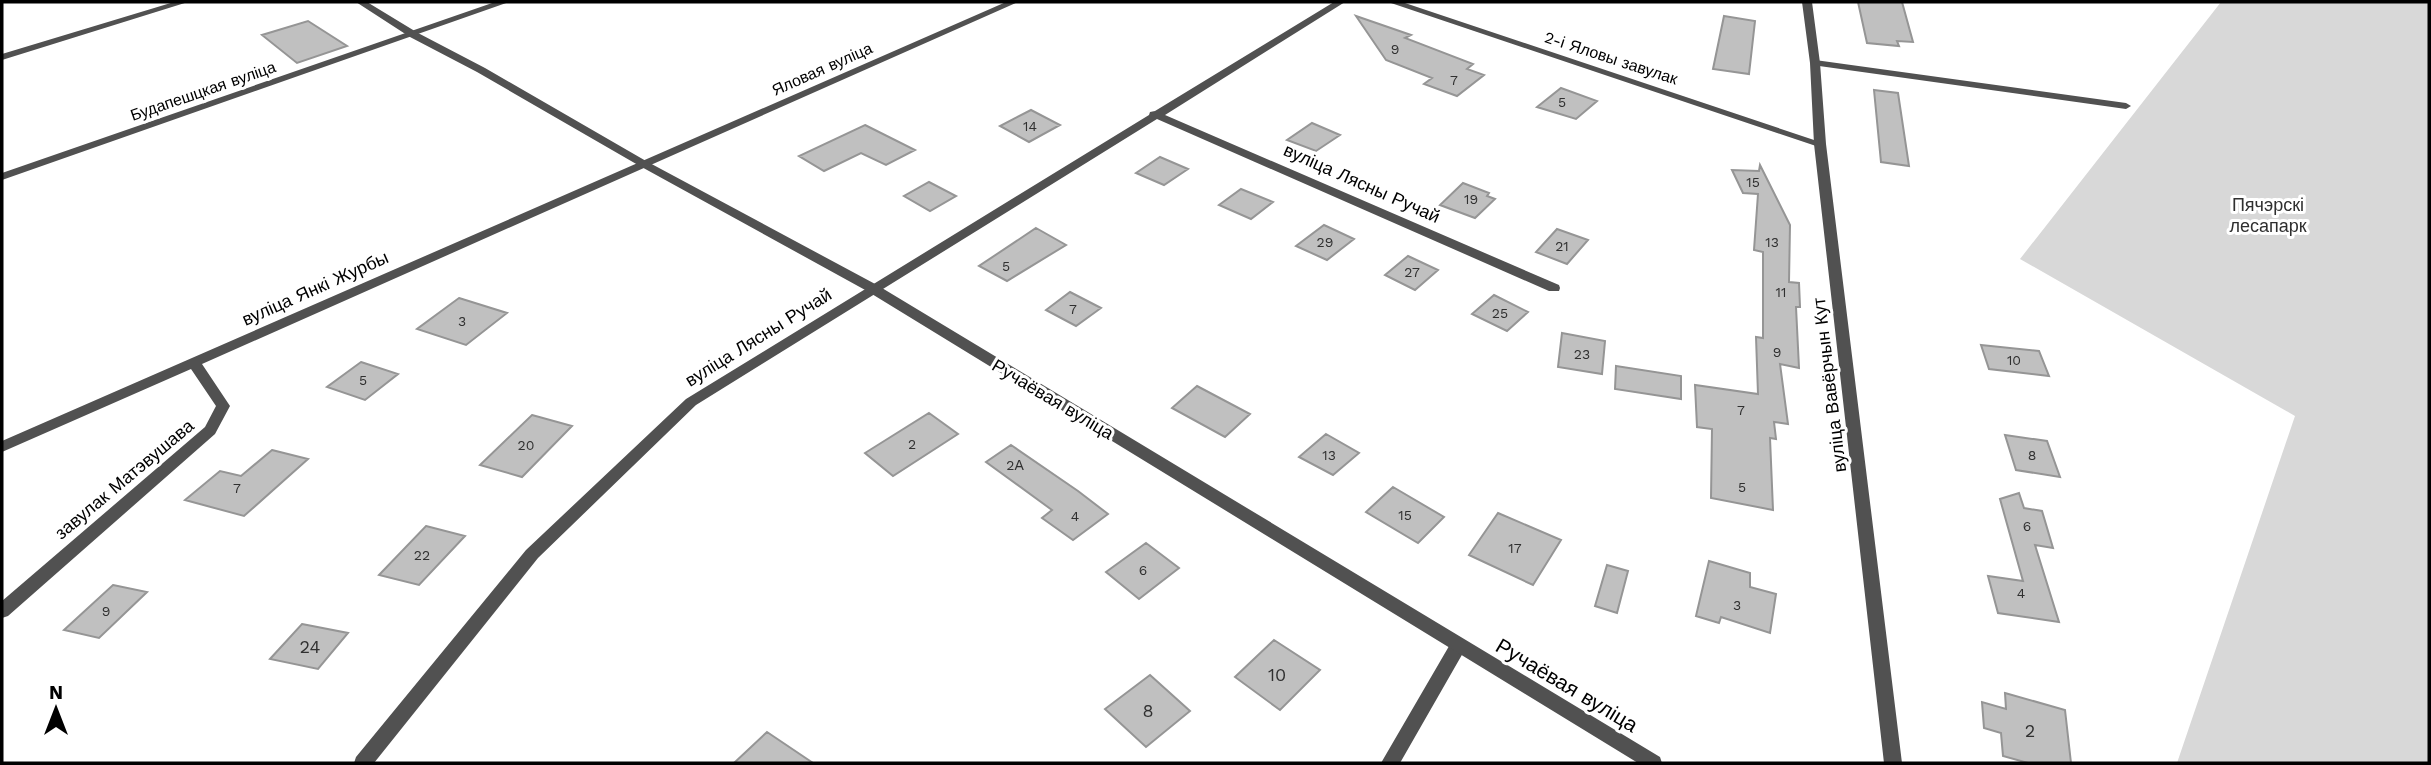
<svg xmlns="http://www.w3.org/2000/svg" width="2431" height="765" viewBox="0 0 2431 765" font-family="'Work Sans',sans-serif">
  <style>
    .green { fill: #d8d8d8 }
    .building { fill: #c0c0c0; stroke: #959595; stroke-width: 2 }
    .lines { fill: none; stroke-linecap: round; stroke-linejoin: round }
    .service { fill: #515151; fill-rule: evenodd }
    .minor { fill: #515151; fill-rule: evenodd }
    .tertiary { fill: #515151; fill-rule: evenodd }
    .labels { text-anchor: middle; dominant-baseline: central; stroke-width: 6; stroke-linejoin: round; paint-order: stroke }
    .number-label { font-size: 14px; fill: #303030 }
    .far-street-label { font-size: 16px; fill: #000; stroke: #fff }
    .street-label { font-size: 18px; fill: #000; stroke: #fff }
    .park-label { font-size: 18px; fill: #2f2f2f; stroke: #fff }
    .near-number-label { font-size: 18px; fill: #303030 }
    .near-street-label { font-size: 21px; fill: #000; stroke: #fff }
  </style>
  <rect width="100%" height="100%" fill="#fff"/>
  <!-- green -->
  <path class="green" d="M2221,2H2429V763H2177L2295,416L2020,259Z"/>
  <!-- building -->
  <path class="building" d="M1858,2H1902L1913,42L1897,41L1899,46L1867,43Z
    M1356,16L1411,35L1405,38L1473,64L1467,69L1484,75L1457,96L1424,84L1432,78L1386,60Z
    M1724,16L1755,21L1749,74L1713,69Z
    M308,21L347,46L297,63L262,35Z
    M1561,88L1597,101L1576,119L1537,107Z
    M1874,90L1898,93L1909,166L1881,162Z
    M1031,110L1060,125L1029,142L1000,126Z
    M1312,123L1340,135L1316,151L1287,140Z
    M865,125L915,150L886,165L861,153L824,171L799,156Z
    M1160,157L1188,169L1164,185L1136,173Z
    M1760,165L1790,225L1789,282L1799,283L1800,307H1796L1799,368L1780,364L1788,424L1774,422L1776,439L1770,438L1773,510L1711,498L1712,429L1697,427L1695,385L1758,394L1756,337L1763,338V252L1754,250L1758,194L1743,193L1732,170L1759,171Z
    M929,182L956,196L930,211L904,196Z
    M1463,183L1489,193L1487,196L1495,199L1475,218L1440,205Z
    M1241,189L1273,202L1251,219L1219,205Z
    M1324,225L1354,239L1327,260L1296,246Z
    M1036,228L1066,245L1007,281L979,266Z
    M1557,229L1588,240L1567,264L1536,252Z
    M1408,256L1438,270L1415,290L1385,275Z
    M1070,292L1101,308L1076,326L1046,310Z
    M1494,295L1528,312L1507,331L1472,314Z
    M459,298L507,313L466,345L417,329Z
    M1562,333L1605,341L1602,374L1558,367Z
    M1981,345L2039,351L2049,376L1989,369Z
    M361,362L398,374L365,400L327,387Z
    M1616,366L1681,376V399L1615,389Z
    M1197,386L1250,414L1225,437L1172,408Z
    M929,413L958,434L893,476L865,453Z
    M532,415L572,426L522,477L480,465Z
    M1326,434L1359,453L1333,475L1299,457Z
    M2005,435L2047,441L2060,477L2016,470Z
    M1011,445L1078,491L1108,514L1073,540L1042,518L1052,510L986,462Z
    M272,450L308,459L244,516L185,500L220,471L241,476Z
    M1393,487L1444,517L1418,543L1366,512Z
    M2019,493L2024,508L2042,511L2053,548L2035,545L2059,622L1998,613L1988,576L2023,581L2000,499Z
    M1498,513L1561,540L1533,585L1469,555Z
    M426,526L465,536L419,585L379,575Z
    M1146,543L1179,568L1139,599L1106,572Z
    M1709,561L1750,573V587L1776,594L1770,633L1721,617L1719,623L1696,616Z
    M1607,565L1628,571L1617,613L1595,606Z
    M113,585L147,592L99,638L64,630Z
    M302,624L348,633L318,669L270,659Z
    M1274,640L1320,670L1280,710L1235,677Z
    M1150,675L1190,711L1146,747L1105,709Z
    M2005,693L2065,710L2071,763H2028L2003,756L2001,733L1984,728L1982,702L2006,709Z
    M767,732L813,763H734Z"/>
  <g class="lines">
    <!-- service -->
    <path class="service" d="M1815,60L2126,103L2131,106L2126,109L1812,65L1811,63Z"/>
    <!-- minor -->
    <path class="minor" d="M174,2H188L2,60V54Z
      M495,2H509L2,180V173Z
      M1006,2H1018L202,364L230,406L215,434L8,616L2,618V601L205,427L216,406L191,369L2,452V441Z
      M1334,2H1345L1165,115L1559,285L1560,288L1559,291H1549L1157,119L696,405L538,558L374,763H354L356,757L526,550L686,399L1149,115L1150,112L1155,111Z
      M1388,2H1402L1826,144L1824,146H1816Z
      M1458,639L1464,641L1467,646L1400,763H1381L1452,641Z"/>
    <!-- tertiary -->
    <path class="tertiary" d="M356,2H367L418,33L485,68L646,161L877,285L1660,757L1662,763H1638L867,291L638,165L477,72L410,37Z
      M1802,2H1812L1820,63L1826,144L1902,763H1884L1814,144L1810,63Z"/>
  </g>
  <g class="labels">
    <!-- number labels -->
    <g class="number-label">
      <text x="1395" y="49">9</text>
      <text x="1454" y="80">7</text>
      <text x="1562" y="102">5</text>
      <text x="1030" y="126">14</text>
      <text x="1753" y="182">15</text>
      <text x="1471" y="199">19</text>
      <text x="1325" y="242">29</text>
      <text x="1772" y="242">13</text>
      <text x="1562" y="246">21</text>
      <text x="1006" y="266">5</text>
      <text x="1412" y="272">27</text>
      <text x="1781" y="292">11</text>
      <text x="1073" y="309">7</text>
      <text x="1500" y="313">25</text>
      <text x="462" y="321">3</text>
      <text x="1777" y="352">9</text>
      <text x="1582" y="354">23</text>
      <text x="2014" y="360">10</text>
      <text x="363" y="380">5</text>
      <text x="1741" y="410">7</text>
      <text x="912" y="444">2</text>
      <text x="526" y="445">20</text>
      <text x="1329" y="455">13</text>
      <text x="2032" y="455">8</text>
      <text x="1015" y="465">2А</text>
      <text x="1742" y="487">5</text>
      <text x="237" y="488">7</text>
      <text x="1405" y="515">15</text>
      <text x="1075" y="516">4</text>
      <text x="2027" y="526">6</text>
      <text x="1515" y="548">17</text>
      <text x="422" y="555">22</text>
      <text x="1143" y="570">6</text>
      <text x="2021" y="593">4</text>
      <text x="1737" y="605">3</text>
      <text x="106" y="611">9</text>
    </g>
    <!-- far-street labels -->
    <g class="far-street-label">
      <text transform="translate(1611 58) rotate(18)">2-і Яловы завулак</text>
      <text transform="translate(822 69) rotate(-24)">Яловая вуліца</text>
      <text transform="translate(203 91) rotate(-19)">Будапешцкая вуліца</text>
    </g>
    <!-- street labels -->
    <g class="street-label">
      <text transform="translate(1362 183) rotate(24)">вуліца Лясны Ручай</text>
      <text transform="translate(315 288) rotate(-24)">вуліца Янкі Журбы</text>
      <text transform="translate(758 337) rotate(-32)">вуліца Лясны Ручай</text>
      <text transform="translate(1829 385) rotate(-97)">вуліца Вавёрчын Кут</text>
      <text transform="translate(1053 399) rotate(31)">Ручаёвая вуліца</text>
      <text transform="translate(124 479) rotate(-40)">завулак Матэвушава</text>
    </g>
    <!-- park labels -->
    <g class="park-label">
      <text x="2268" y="204">Пячэрскі<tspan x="2268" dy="21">лесапарк</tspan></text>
    </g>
    <!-- near-number labels -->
    <g class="near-number-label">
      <text x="310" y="646">24</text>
      <text x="1277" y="674">10</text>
      <text x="1148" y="710">8</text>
      <text x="2030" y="730">2</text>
    </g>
    <!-- near-street labels -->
    <g class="near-street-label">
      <text transform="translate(1567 685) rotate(31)">Ручаёвая вуліца</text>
    </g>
  </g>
  <!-- border -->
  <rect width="2431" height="765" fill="none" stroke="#000000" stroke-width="7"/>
  <!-- north arrow -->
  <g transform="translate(56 709)" stroke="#ffffff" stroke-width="5" paint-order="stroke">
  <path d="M0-5L12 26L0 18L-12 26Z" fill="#000000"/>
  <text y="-10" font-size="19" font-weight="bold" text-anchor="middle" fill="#000000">N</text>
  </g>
</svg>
